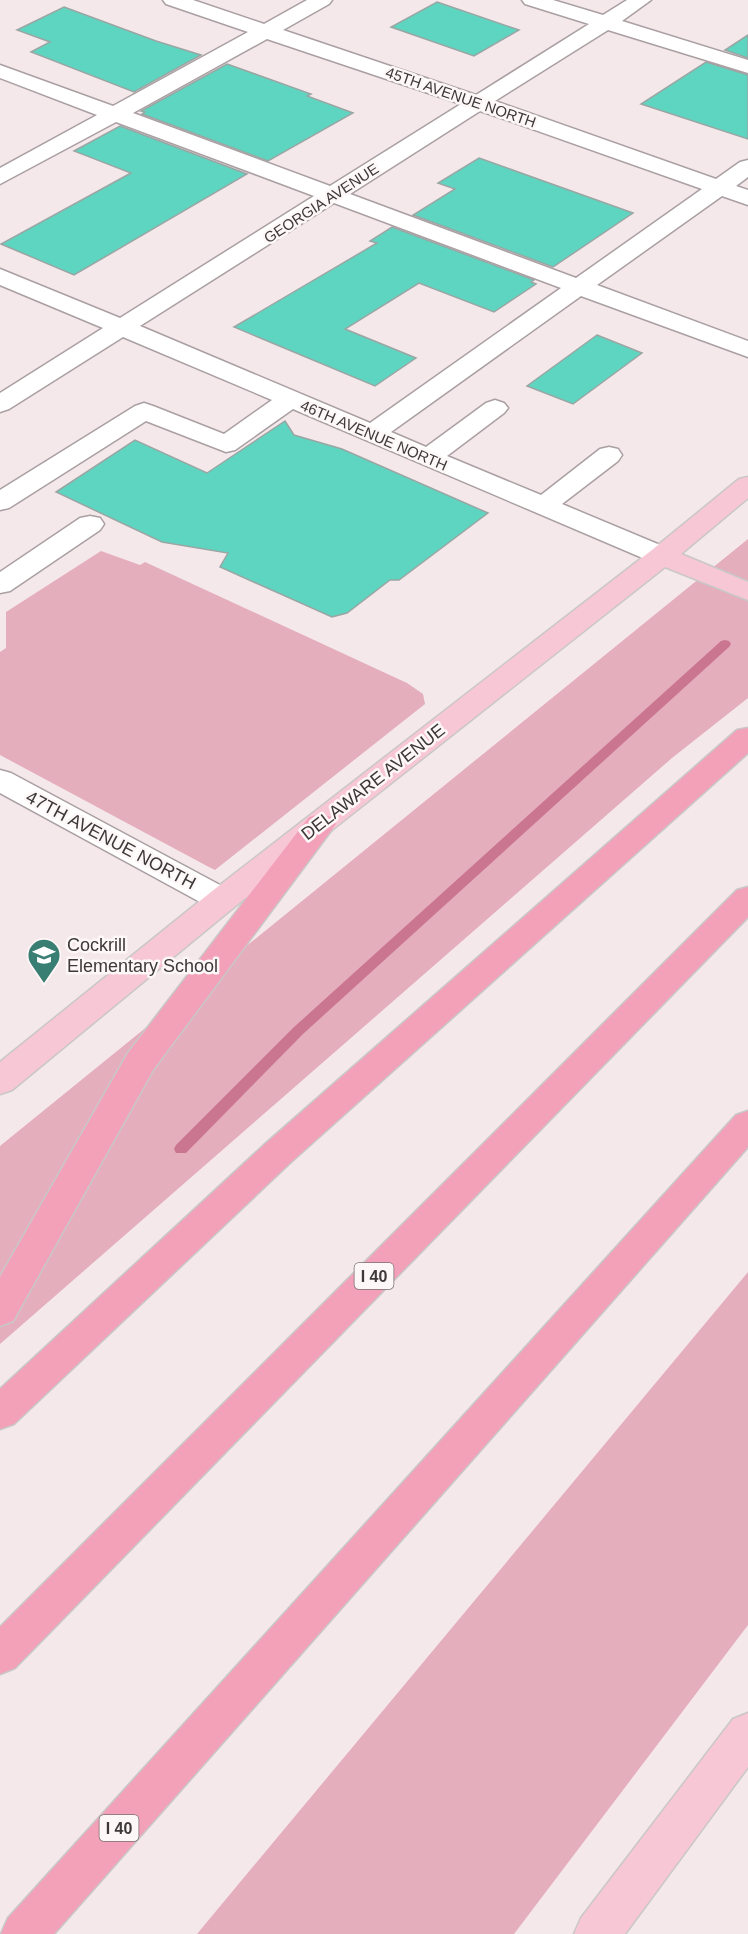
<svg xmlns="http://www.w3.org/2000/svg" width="748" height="1934" viewBox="0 0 748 1934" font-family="Arial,sans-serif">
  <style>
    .green { fill: #e4aebc }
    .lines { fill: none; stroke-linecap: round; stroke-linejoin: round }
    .stream { fill: #cb7690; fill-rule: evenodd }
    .building { fill: #5ed5c1; stroke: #9aa6a3; stroke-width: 1.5 }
    .minor-casing { stroke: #aa9fa2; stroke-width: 3 }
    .major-casing { stroke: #c9c7c8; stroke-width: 3 }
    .highway-casing { stroke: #c9c7c8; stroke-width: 3 }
    .minor { fill: #fff; fill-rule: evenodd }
    .major { fill: #f8c7d5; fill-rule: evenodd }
    .highway { fill: #f3a1b9; fill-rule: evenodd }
    .labels { text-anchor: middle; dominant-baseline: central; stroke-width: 5; stroke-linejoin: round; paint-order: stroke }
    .far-street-label { font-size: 15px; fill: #3d3839; stroke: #fef7f8 }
    .shield { fill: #fef7f8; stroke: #777172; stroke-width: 1.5 }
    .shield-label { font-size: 16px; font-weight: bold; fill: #3d3839 }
    .street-label { font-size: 18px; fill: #3d3839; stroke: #fef7f8 }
    .poi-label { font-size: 18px; fill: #3d3839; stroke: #fef7f8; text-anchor: start }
  </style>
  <rect width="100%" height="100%" fill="#f4e8eb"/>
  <!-- green -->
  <path class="green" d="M748,539V698L672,758L0,1344V1146Z
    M101,551L140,565L145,562L407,683L423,694L425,704L215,870L207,866L0,755V652L6,648V612Z
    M748,1272V1625L514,1934H197Z"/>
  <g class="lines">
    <!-- stream -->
    <path class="stream" d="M725,640L729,641L731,644L729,647L303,1034L186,1153H176L174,1149L176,1145L293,1028L721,641Z"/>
  </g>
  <!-- building -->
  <path class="building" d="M437,2L519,30L474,56L391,27Z
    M64,7L156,41L201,55L134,92L31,52L50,42L17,30Z
    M748,35V58L725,50Z
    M706,62L748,75V139L641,104Z
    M227,64L311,94L307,96L353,113L268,161L142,114L145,112L141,111Z
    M120,126L247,174L74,275L1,244L131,173L74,151Z
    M479,158L633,213L553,267L413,215L455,189L438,183Z
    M392,227L534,280L531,282L536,284L494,312L419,283L345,329L416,358L375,386L234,327L377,243L370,241Z
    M597,335L642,353L573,404L527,386Z
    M285,421L294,435L342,449L488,513L399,580H390L347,613L332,617L220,567L228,553L162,542L56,492L135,440L207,473Z"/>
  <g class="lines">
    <defs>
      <path id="minor" d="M163,0H193L264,24L307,0H332L329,4L283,30L476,95L589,24L525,4L522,0H553L603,15L627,0H651L622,21L748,60V73L608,30L495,101L716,179L740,162L748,160V177L736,186L748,190V205L722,196L597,285L748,341V357L581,296L391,432L426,447L486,403L495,400L504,403L508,408L504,413L447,456L541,495L600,449L609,447L618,449L622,455L618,461L562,504L672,550L676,556L672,562L662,564L652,562L293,409L235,450L226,452L146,421L9,508L0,510V490L135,406L144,403L153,406L224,434L272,400L123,337L9,409L0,412V393L103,328L0,285V269L120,318L314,196L116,122L0,184V168L97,115L0,78V65L113,106L248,32L166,4ZM267,39L461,104L330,186L133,113ZM480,111L501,118L702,189L576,278L350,194ZM334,203L561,288L370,423L140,326Z
        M90,516L100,518L104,524L100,530L10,591L0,593V572L80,518Z
        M0,770L11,773L233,892L238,900L233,908L222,911L211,908L0,793Z"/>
      <path id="major" d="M748,477V498L681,554L748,582V600L665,567L233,908L12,1090L0,1094V1062L211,892L652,550L739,479Z
        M748,1713V1767L625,1934H574L581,1918L733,1719Z"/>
      <path id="highway" d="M748,728V753L290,1163L14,1424L0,1429V1389L264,1145L737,730Z
        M320,814L331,817L336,824L153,1070L13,1321L0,1326V1277L128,1053L309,817Z
        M748,887V917L15,1668L0,1674V1627L737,890Z
        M748,1111V1147L54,1934H1L8,1918L736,1115Z"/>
    </defs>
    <!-- minor casing -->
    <use href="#minor" class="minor-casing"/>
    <!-- major casing -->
    <use href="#major" class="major-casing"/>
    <!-- highway casing -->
    <use href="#highway" class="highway-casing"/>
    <!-- minor -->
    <use href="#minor" class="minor"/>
    <!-- major -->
    <use href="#major" class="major"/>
    <!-- highway -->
    <use href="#highway" class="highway"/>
  </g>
  <!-- icons -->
  <defs>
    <symbol id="school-pin" viewBox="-11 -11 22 30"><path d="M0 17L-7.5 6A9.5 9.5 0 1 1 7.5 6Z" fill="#397e72" stroke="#fef7f8"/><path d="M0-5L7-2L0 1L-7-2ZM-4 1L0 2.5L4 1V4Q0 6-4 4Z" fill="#fff"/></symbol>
  </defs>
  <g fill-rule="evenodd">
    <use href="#school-pin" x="25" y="936" width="38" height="52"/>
  </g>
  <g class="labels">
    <!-- far-street labels -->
    <g class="far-street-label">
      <text transform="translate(461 97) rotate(19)">45TH AVENUE NORTH</text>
      <text transform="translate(321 203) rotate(-33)">GEORGIA AVENUE</text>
      <text transform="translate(374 435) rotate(23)">46TH AVENUE NORTH</text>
    </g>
    <!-- shield labels -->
    <g class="shield">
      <rect x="354.5" y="1263" width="39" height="26" rx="4.5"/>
      <rect x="99.5" y="1815" width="39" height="26" rx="4.5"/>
    </g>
    <g class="shield-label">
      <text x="374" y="1276">I 40</text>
      <text x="119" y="1828">I 40</text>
    </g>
    <!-- street labels -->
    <g class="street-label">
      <text transform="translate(373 782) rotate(-38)">DELAWARE AVENUE</text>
      <text transform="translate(111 840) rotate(28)">47TH AVENUE NORTH</text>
    </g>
    <!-- poi labels -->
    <g class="poi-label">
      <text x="67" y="945">Cockrill<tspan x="67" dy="21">Elementary School</tspan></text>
    </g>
  </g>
</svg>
